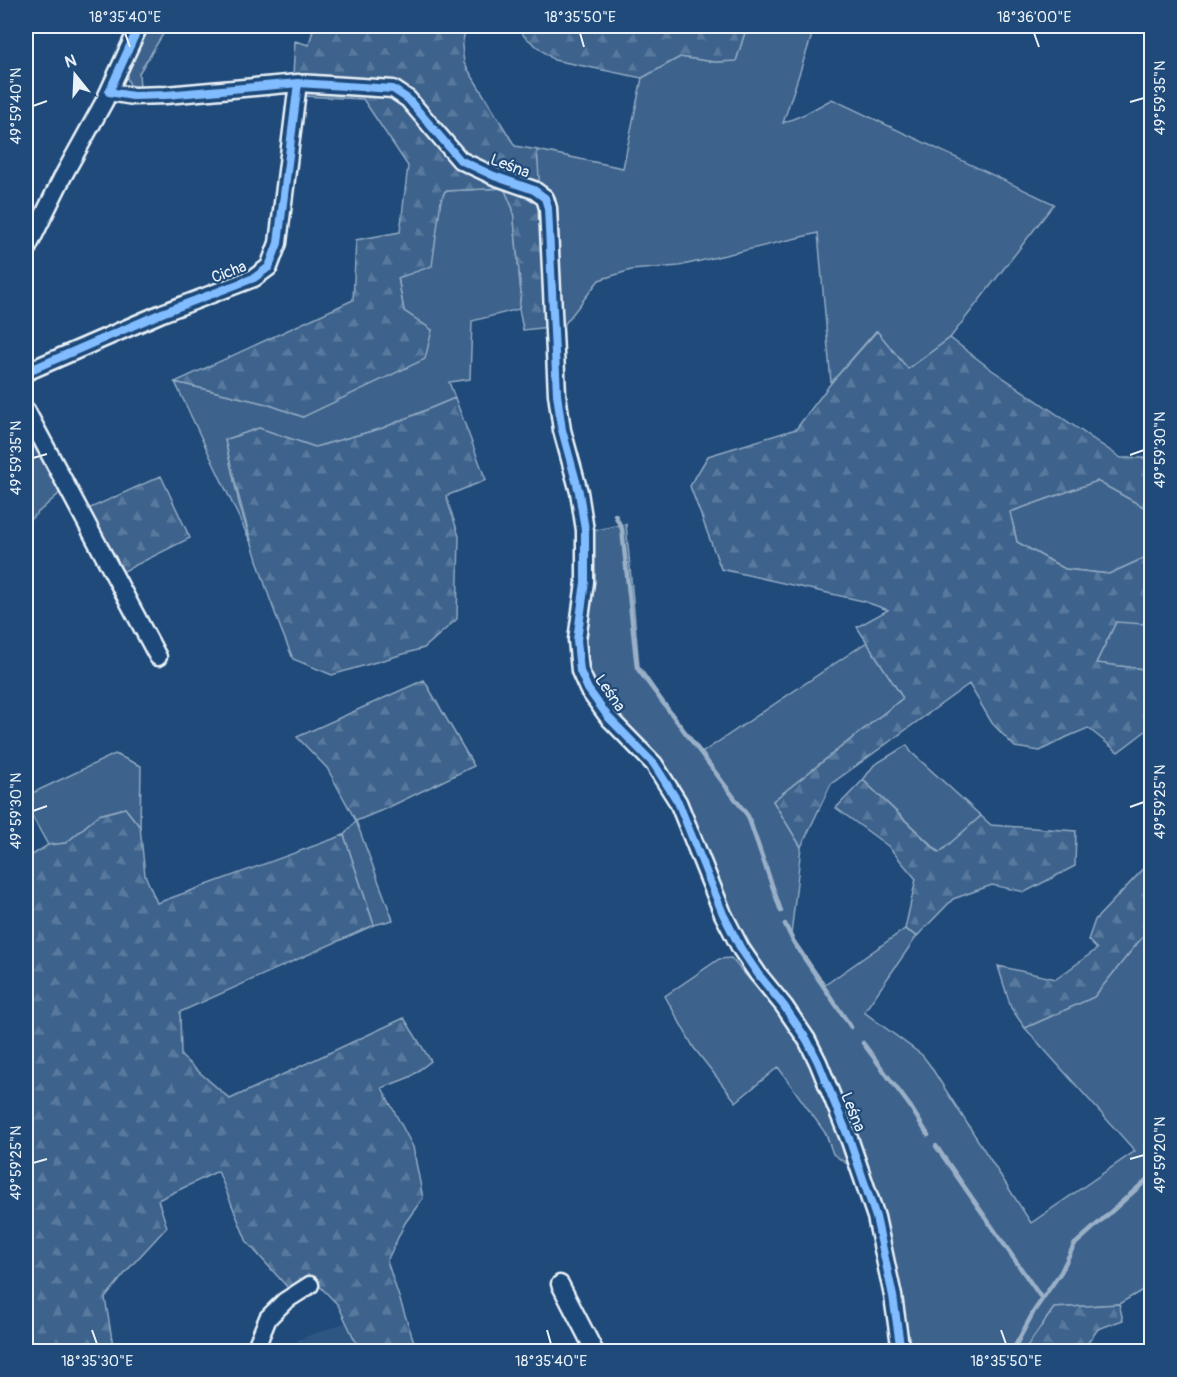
<svg xmlns="http://www.w3.org/2000/svg" width="1177" height="1377" viewBox="0 0 1177 1377" font-family="Pangolin,sans-serif">
  <style>
    .built { fill: #2e5683 }
    .green { fill: #3c628c; stroke: #92aac2; stroke-width: 1.5 }
    .forest { fill: url(#forest-firs); stroke: #92aac2; stroke-width: 1.5 }
    .lines { fill: none; stroke-linecap: round; stroke-linejoin: round }
    .stream { stroke: #9ab0c7; stroke-width: 4.5 }
    .minor-casing { stroke: #e8f1f8; stroke-width: 21 }
    .minor { stroke: #1f4a7a; stroke-width: 16 }
    .cycleway-casing { stroke: #1f4a7a; stroke-width: 11 }
    .cycleway { stroke: #80bcff; stroke-width: 8 }
    .ticks { fill: none; stroke: #e8f1f8; stroke-width: 2 }
    .labels { text-anchor: middle; dominant-baseline: central; stroke-width: 4.5; stroke-linejoin: round; paint-order: stroke }
    .street-label { font-size: 16px; fill: #e8f1f8; stroke: #1f4a7a }
    .neatline { fill: none; stroke: #e8f1f8; stroke-width: 2 }
    .ticks-label { font-size: 15px; text-anchor: middle; fill: #e8f1f8 }
  </style>
  <defs>
    <pattern id="forest-firs" width="22" height="20" patternUnits="userSpaceOnUse" patternTransform="scale(1.5)"><rect width="22" height="20" fill="#3c628c"/><path d="M5 1l3.5 6h-7zM16 11l3.5 6h-7z" fill="#58799d"/></pattern>
  </defs>
  <rect width="100%" height="100%" fill="#1f4a7a"/>
  <filter id="ink" filterUnits="userSpaceOnUse"><feTurbulence type="fractalNoise" baseFrequency=".0167" numOctaves="2"/><feDisplacementMap in="SourceGraphic" scale="12" xChannelSelector="R" yChannelSelector="G"/><feConvolveMatrix kernelMatrix="1 2 1 2 8 2 1 2 1" color-interpolation-filters="sRGB"/></filter>
  <g filter="url(#ink)">
    <!-- built -->
    <path class="built" d="M347,1322L360,1351H302L297,1340Z"/>
    <!-- green -->
    <path class="green" d="M146,26H168L139,73L140,88L130,85L125,73Z
      M747,26H815L783,123L805,114L832,99L1054,204L950,338L908,369L876,331L831,383L818,233L679,266L631,270L599,280L561,329L539,188L537,150L623,168L642,78L680,57L715,62L736,61Z
      M504,188L513,209L521,293L519,309L472,321L470,379L449,382L455,398L383,428L315,447L259,428L225,440L239,503L251,543L175,382L267,404L303,417L432,330L404,311L398,277L441,200L445,191Z
      M26,424L62,491L26,523Z
      M1097,481L1151,511V555L1109,574L1065,569L1017,542L1010,512Z
      M626,524L639,666L700,754L867,642L903,698L773,801L801,847L791,935L825,985L905,929L917,936L864,1012L922,1055L929,1064L1031,1223L1135,1151L1025,1028L1094,997L1139,941L1151,928V1285L1119,1304L1054,1308L1024,1351H908L839,1092L817,1039L757,959L727,909L707,854L678,784L650,749L613,711L592,679L585,665L584,629L592,531Z
      M1149,598L1151,599V670L1096,663L1116,622Z
      M907,745L911,752L981,816L940,853L863,780L874,765Z
      M115,754L141,766L140,827L125,808L99,815L66,843L48,845L26,805V796Z
      M356,821L393,920L374,925L344,835Z
      M731,958C749,979 768,1000 785,1022C816,1064 833,1117 850,1166L833,1154L826,1134L778,1067L736,1102L694,1048L665,996L719,959Z"/>
    <!-- forest -->
    <path class="forest" d="M314,26H466L462,46L464,63L515,146L537,150L550,327L523,330L519,309L521,293L513,209L504,188L445,191L441,200L432,266L398,278L404,311L432,330L425,359L303,417L267,404L175,382L353,300L356,240L400,232L408,166L363,99L303,96L293,75L295,41L309,45Z
      M519,26H747L736,61L715,62L680,57L642,78L554,60L524,36Z
      M877,331L908,369L950,338L992,370L1121,458H1145L1151,451V511L1097,481L1010,512L1017,542L1065,569L1109,574L1151,555V599L1149,598L1144,624L1116,622L1096,663L1151,670V727L1118,752L1088,728L1067,737L1040,751L1015,747L992,723L969,684L831,784L801,847L773,801L903,698L857,627L888,610L863,601L721,569L690,486L708,456L796,429L831,383Z
      M455,398L486,480L446,496L459,536L457,619L424,648L332,675L293,659C263,588 242,515 225,440L259,428L315,447L383,428Z
      M161,476L190,538L120,573L88,509Z
      M424,680L474,766L385,809L356,821L327,768L297,737Z
      M863,780L939,853L981,816L991,825L1076,831L1075,866L1025,892L992,885L953,899L917,936L905,929L916,879L888,846L836,808Z
      M125,808L140,827L145,875L157,903L344,835L374,925L180,1012L181,1056L230,1099L404,1018L431,1061L410,1077L382,1088L413,1147L423,1198L405,1223L387,1261L417,1351H360L338,1305L308,1274L289,1289L247,1242L218,1171L158,1200L167,1227L131,1266L105,1298L114,1351H32L26,1336V859L48,845L66,843L99,815Z
      M1151,861V928L1139,941L1094,997L1025,1028L1011,1008L998,966L1056,979L1097,949L1088,940L1095,920Z
      M1119,1304L1123,1320L1098,1329L1084,1348L1085,1351H1024L1054,1308Z"/>
    <g class="lines">
      <!-- stream -->
      <path class="stream" d="M615,515L622,529L637,668L748,816L781,911
        M785,924L794,943L851,1027
        M863,1043L910,1106L928,1135
        M936,1146L1042,1299
        M1012,1352L1034,1311L1061,1272L1074,1245L1152,1175"/>
      <defs>
        <path id="minor" d="M109,92L133,96L166,95L298,83L393,89L408,99L460,160L494,176L534,190L545,198L548,208L557,394L562,430L579,492L585,530V582L577,640L580,671L588,689L609,718L654,764L678,802L723,914L741,949L758,974L784,1006L807,1040L818,1062L850,1141L876,1217L893,1296L901,1352
          M26,251L62,178L104,102L139,26
          M26,372L162,313L254,278L269,267L278,243L298,83
          M26,410L158,657
          M560,1284L595,1352
          M254,1352L268,1318L285,1301L310,1285"/>
      </defs>
      <!-- minor casing -->
      <use href="#minor" class="minor-casing"/>
      <!-- minor -->
      <use href="#minor" class="minor"/>
      <defs>
        <path id="cycleway" d="M139,26L109,92L133,96L166,95L298,83L393,89L408,99L460,160L494,176L534,190L545,198L548,208L557,394L562,430L579,492L585,530V582L577,640L580,671L588,689L609,718L654,764L678,802L723,914L741,949L758,974L784,1006L807,1040L818,1062L850,1141L876,1217L893,1296L901,1352
          M26,372L162,313L254,278L269,267L278,243L298,83"/>
      </defs>
      <!-- cycleway casing -->
      <use href="#cycleway" class="cycleway-casing"/>
      <!-- cycleway -->
      <use href="#cycleway" class="cycleway"/>
    </g>
  </g>
  <!-- ticks -->
  <path class="ticks" d="M125,33L130,47M580,33L584,47M1034,33L1039,47M1130,102L1144,98M33,106L47,101M1130,455L1144,450M33,458L47,454M1130,807L1144,802M33,811L47,806M1130,1159L1144,1155M33,1163L47,1159M92,1330L97,1344M547,1330L551,1344M1001,1330L1006,1344"/>
  <g class="labels">
    <!-- street labels -->
    <g class="street-label">
      <text transform="translate(510 166) rotate(21)">Leśna</text>
      <text transform="translate(229 272) rotate(-21)">Cicha</text>
      <text transform="translate(610 693) rotate(55)">Leśna</text>
      <text transform="translate(853 1112) rotate(68)">Leśna</text>
    </g>
  </g>
  <!-- margin -->
  <rect width="1177" height="1377" fill="none" stroke="#1f4a7a" stroke-width="66"/>
  <!-- north arrow -->
  <g transform="translate(75 75) rotate(342)" stroke="#1f4a7a" stroke-width="4.5" paint-order="stroke">
  <path d="M0-4.5L10 22L0 15L-10 22Z" fill="#e8f1f8"/>
  <text y="-9" font-size="16" font-weight="bold" text-anchor="middle" fill="#e8f1f8">N</text>
  </g>
  <rect x="33" y="33" width="1111" height="1311" class="neatline"/>
  <g class="ticks-label">
    <text x="125" y="22">18°35'40"E</text>
    <text x="580" y="22">18°35'50"E</text>
    <text x="1034" y="22">18°36'00"E</text>
    <text transform="translate(1160 98) rotate(-90)" y="5">49°59'35"N</text>
    <text transform="translate(16 106) rotate(-90)" y="5">49°59'40"N</text>
    <text transform="translate(1160 450) rotate(-90)" y="5">49°59'30"N</text>
    <text transform="translate(16 458) rotate(-90)" y="5">49°59'35"N</text>
    <text transform="translate(1160 802) rotate(-90)" y="5">49°59'25"N</text>
    <text transform="translate(16 811) rotate(-90)" y="5">49°59'30"N</text>
    <text transform="translate(1160 1155) rotate(-90)" y="5">49°59'20"N</text>
    <text transform="translate(16 1163) rotate(-90)" y="5">49°59'25"N</text>
    <text x="97" y="1366">18°35'30"E</text>
    <text x="551" y="1366">18°35'40"E</text>
    <text x="1006" y="1366">18°35'50"E</text>
  </g>
</svg>
